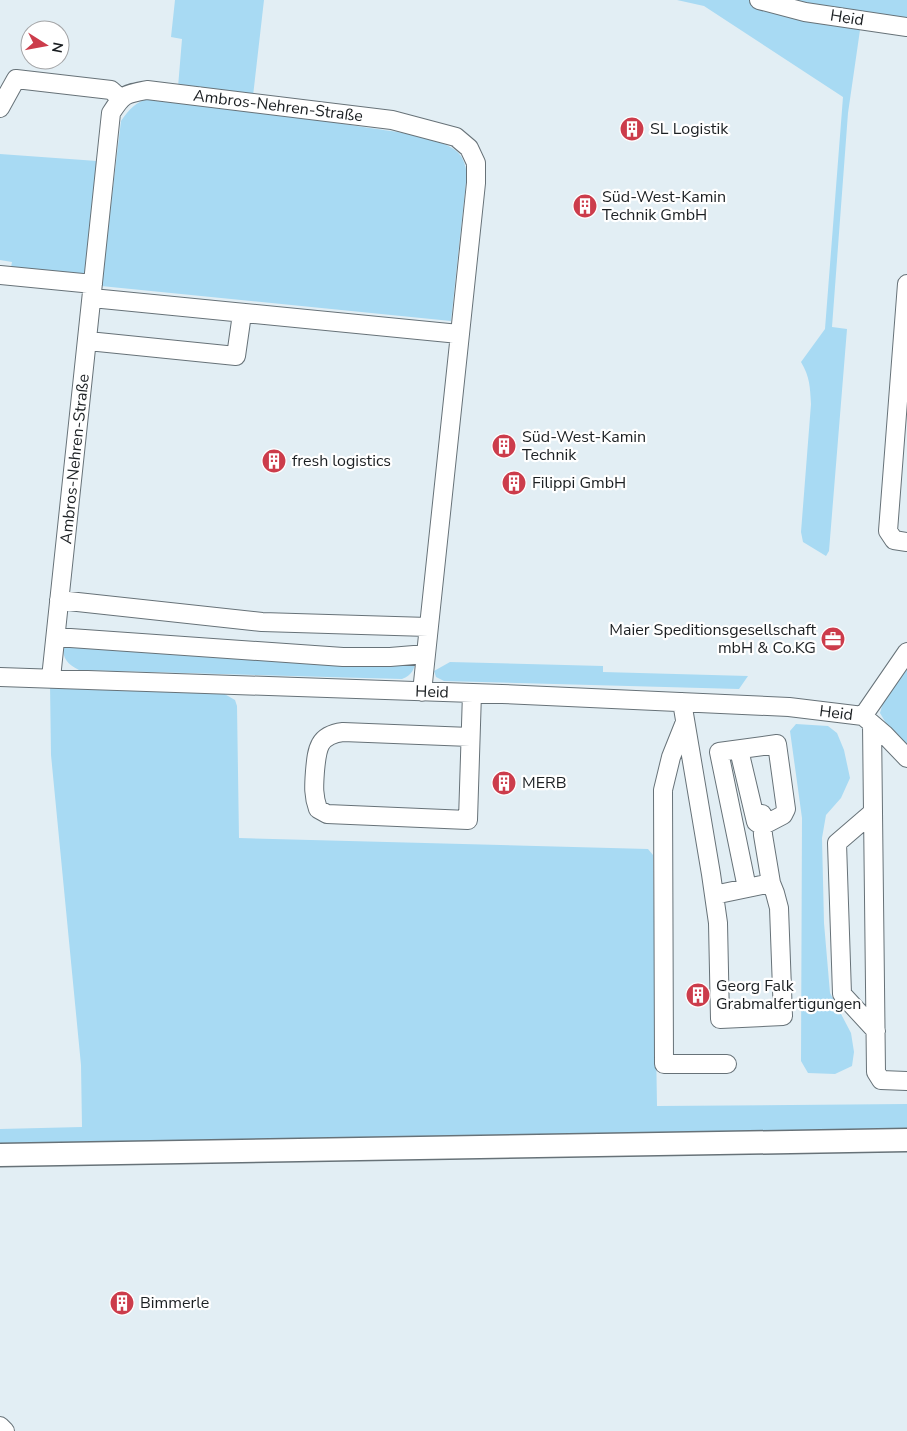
<svg xmlns="http://www.w3.org/2000/svg" width="907" height="1431" viewBox="0 0 907 1431" font-family="'Nunito Sans',sans-serif">
  <style>
    .green { fill: #a8daf3 }
    .lines { fill: none; stroke-linecap: round; stroke-linejoin: round }
    .minor-casing { stroke: #677278; stroke-width: 20 }
    .major-casing { stroke: #677278; stroke-width: 25 }
    .minor { stroke: #fff; stroke-width: 18 }
    .major { stroke: #fff; stroke-width: 22 }
    .labels { text-anchor: middle; dominant-baseline: central; stroke-width: 4.5; stroke-linejoin: round; paint-order: stroke }
    .street-label { font-size: 16px; fill: #1b1f22; stroke: #fff }
    .poi-label { font-size: 16px; fill: #1b1f22; stroke: #fff; text-anchor: start }
  </style>
  <rect width="100%" height="100%" fill="#e2eef4"/>
  <!-- green -->
  <path class="green" d="M175,0H264L253,96L178,87L182,39L171,37Z
    M677,0H907V24L823,22L860,30L848,113L832,327L847,329L829,551L826,556L803,542L801,532L811,404C810,387 810,377 801,362L825,329L843,97L704,6Z
    M150,98C221,107 292,115 363,127C388,131 434,135 455,150C463,156 465,164 467,173L451,321L101,286L121,121C129,109 136,102 150,98Z
    M0,154L97,161L87,274L10,272L12,262L0,260Z
    M63,643L416,660C414,670 412,675 402,679L79,670C66,664 62,657 63,643Z
    M450,662L603,666V672L748,676L739,689L444,681L436,677L434,671Z
    M907,662V745L887,725L880,713C885,693 896,678 907,662Z
    M50,684L221,692L235,700L237,706L239,838L648,849L653,855L657,1106L907,1104V1132L0,1146V1129L82,1127L81,1065L51,755Z
    M796,724L828,726L837,733L844,750L850,778L841,798L826,815L822,838L824,923L830,993L851,1033L854,1052L852,1066L835,1074L808,1073L801,1061L802,818L790,731Z"/>
  <g class="lines">
    <defs>
      <path id="minor" d="M759,0L805,12L907,27
        M0,108L16,79L111,90L120,98
        M0,275L93,284
        M907,284L888,531L894,540L907,542
        M92,298L459,334
        M88,341L236,356L242,314
        M59,600L262,622L428,627
        M56,637L343,657H390L426,654
        M0,677L502,694L789,707L863,716L884,734L907,758
        M51,678L111,113C123,94 125,94 147,90L392,120L456,137L469,148L476,163V183L422,692
        M682,702L711,874L718,923L720,1019L783,1016L779,908L775,893L771,883L714,895
        M863,716L907,652
        M685,722L671,757L663,790L664,1064H727
        M872,724L873,812
        M470,737L343,732C318,735 317,749 315,771C314,785 313,795 318,809L327,814L468,820L472,693
        M739,750L756,822L762,826L783,815L786,809L777,744L719,752L747,888
        M762,814L763,835L771,883
        M876,1031L842,994L837,843L873,812L876,1072L881,1080L907,1081
        M0,1426L5,1431"/>
      <path id="major" d="M0,1155L907,1140"/>
    </defs>
    <!-- minor casing -->
    <use href="#minor" class="minor-casing"/>
    <!-- major casing -->
    <use href="#major" class="major-casing"/>
    <!-- minor -->
    <use href="#minor" class="minor"/>
    <!-- major -->
    <use href="#major" class="major"/>
  </g>
  <!-- icons -->
  <defs>
    <symbol id="building-disc" viewBox="-11 -11 22 22"><circle r="9.5" fill="#cc3c4b" stroke="#fff"/><path d="M-4-6H4V6H1V3H-1V6H-4ZM-2.5-4.3h1.7v1.8h-1.7ZM.8-4.3h1.7v1.8H.8ZM-2.5-1h1.7V.8h-1.7ZM.8-1h1.7V.8H.8Z" fill="#fff"/></symbol>
    <symbol id="office-disc" viewBox="-11 -11 22 22"><circle r="9.5" fill="#cc3c4b" stroke="#fff"/><path d="M-6-3h4V-5.5h4V-3h4V5H-6ZM-1-4.5V-3h2v-1.5ZM-6 0V1H6V0Z" fill="#fff"/></symbol>
  </defs>
  <g fill-rule="evenodd">
    <use href="#building-disc" x="618" y="115" width="28" height="28"/>
    <use href="#building-disc" x="571" y="192" width="28" height="28"/>
    <use href="#building-disc" x="490" y="432" width="28" height="28"/>
    <use href="#building-disc" x="260" y="447" width="28" height="28"/>
    <use href="#building-disc" x="500" y="469" width="28" height="28"/>
    <use href="#office-disc" x="819" y="625" width="28" height="28"/>
    <use href="#building-disc" x="490" y="769" width="28" height="28"/>
    <use href="#building-disc" x="684" y="981" width="28" height="28"/>
    <use href="#building-disc" x="108" y="1289" width="28" height="28"/>
  </g>
  <g class="labels">
    <!-- street labels -->
    <g class="street-label">
      <text transform="translate(847 18) rotate(9)">Heid</text>
      <text transform="translate(278 106) rotate(7)">Ambros-Nehren-Straße</text>
      <text transform="translate(75 459) rotate(-84)">Ambros-Nehren-Straße</text>
      <text transform="translate(432 692) rotate(2)">Heid</text>
      <text transform="translate(836 713) rotate(7)">Heid</text>
    </g>
    <!-- poi labels -->
    <g class="poi-label">
      <text x="650" y="129">SL Logistik</text>
      <text x="602" y="197">Süd-West-Kamin<tspan x="602" dy="18">Technik GmbH</tspan></text>
      <text x="522" y="437">Süd-West-Kamin<tspan x="522" dy="18">Technik</tspan></text>
      <text x="292" y="461">fresh logistics</text>
      <text x="532" y="483">Filippi GmbH</text>
      <text x="816" y="630" text-anchor="end">Maier Speditionsgesellschaft<tspan x="816" dy="18">mbH &amp; Co.KG</tspan></text>
      <text x="522" y="783">MERB</text>
      <text x="716" y="986">Georg Falk<tspan x="716" dy="18">Grabmalfertigungen</tspan></text>
      <text x="140" y="1303">Bimmerle</text>
    </g>
  </g>
  <!-- north arrow -->
  <g transform="translate(45 45) rotate(101)"><circle r="24" fill="#ffffff" stroke="#a4a5a7"/>
  <path d="M0-4L9 19L0 12L-9 19Z" fill="#cc3c4b"/>
  <text y="-8" font-size="14" font-weight="bold" text-anchor="middle" fill="#1b1f22">N</text>
  </g>
</svg>
